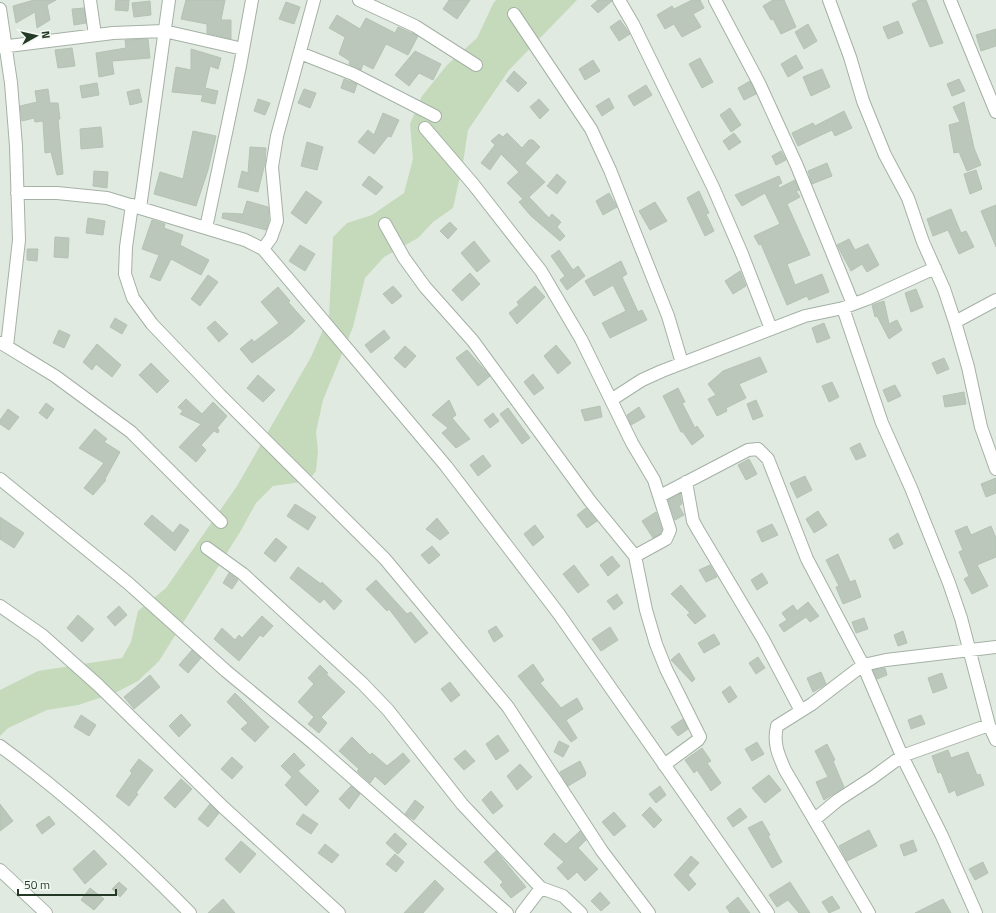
<svg xmlns="http://www.w3.org/2000/svg" width="996" height="913" viewBox="0 0 996 913" font-family="'Titillium Web',sans-serif">
  <style>
    .green { fill: #c5d9bb }
    .building { fill: #bac7ba; stroke: #b4c3b4 }
    .lines { fill: none; stroke-linecap: round; stroke-linejoin: round }
    .minor-casing { stroke: #a4b1a5; stroke-width: 14 }
    .minor { stroke: #fff; stroke-width: 12 }
  </style>
  <rect width="100%" height="100%" fill="#e1eae1"/>
  <!-- green -->
  <path class="green" d="M496,0H577L509,70L468,130L463,163L453,208L433,222L418,238L384,257L365,278L353,327L323,400L316,432L318,451L316,471L308,481L273,486L256,503L240,532L159,661L138,681L115,693L78,705L47,710L8,728L0,736V690L38,671L122,658L131,642L138,611L166,588L237,486L311,357L329,316L333,237L347,223L372,215L404,193L413,159L410,124L422,96L447,65L477,38L493,4Z"/>
  <!-- building -->
  <path class="building" d="M34,0H56L47,5L50,20L37,28L35,12L16,23L13,6Z
    M116,0H129L128,11L115,10Z
    M186,0H225L221,20H231V39L207,33V24L181,19Z
    M449,0H470L457,19L443,9Z
    M598,0H612V1L598,13L591,6Z
    M692,0H700L704,8L693,14L701,27L682,37L674,24L665,29L657,15L672,6L674,9Z
    M773,0H784L796,27L781,34L773,19L771,20L763,6Z
    M919,0H926L943,43L930,47L912,4Z
    M150,1L151,15L134,17L132,3Z
    M286,2L300,7L294,24L279,19Z
    M84,8L86,23L74,25L72,9Z
    M337,15L360,29L366,18L395,33L398,27L418,36L408,55L386,44L373,69L363,64L361,70L349,64L350,61L339,54L345,37L329,28Z
    M620,20L630,34L619,41L610,27Z
    M898,21L903,33L888,39L883,27Z
    M808,24L817,41L804,49L795,32Z
    M996,29V46L981,51L976,35Z
    M148,39L150,58L112,61L114,74L99,77L96,53L126,48L125,40Z
    M72,48L75,66L58,68L55,50Z
    M191,49L221,58L218,69L210,66L205,88L218,91L215,104L201,101L203,95L172,92L176,67L191,70Z
    M415,51L441,64L433,80L419,73L409,86L395,75Z
    M796,55L803,68L788,77L781,64Z
    M700,58L713,82L702,88L689,64Z
    M593,60L600,71L585,80L579,69Z
    M822,69L830,87L811,96L803,77Z
    M514,71L527,83L518,92L506,81Z
    M344,79L357,84L354,93L341,88Z
    M959,79L965,91L952,96L947,84Z
    M750,81L756,94L744,100L738,88Z
    M97,83L99,95L82,98L80,86Z
    M646,85L652,95L634,106L628,96Z
    M48,89L50,103H58L60,119H58L63,174L57,175L51,152L45,153L43,121L35,122L34,118L22,121L20,106L37,102L35,91Z
    M139,89L142,102L130,105L127,92Z
    M304,89L316,93L310,108L298,103Z
    M609,98L614,108L602,116L596,106Z
    M258,99L270,103L265,115L254,111Z
    M539,99L549,110L540,119L530,107Z
    M964,102L974,148L981,165L967,171L959,152L954,153L949,125L960,122L953,107Z
    M730,108L741,125L731,132L720,115Z
    M844,111L852,128L835,136L832,130L798,146L792,133L813,123L815,126Z
    M383,113L399,120L391,137L388,136L374,154L358,142L368,130L374,135Z
    M101,127L103,147L81,149L80,129Z
    M193,131L216,136L208,170L196,206L154,194L160,172L183,179Z
    M507,133L522,148L529,140H533L540,147L525,163L545,182L529,197L549,218L552,214L561,222L557,227L565,236L560,241L531,216L519,202L523,199L507,183L519,172L501,154L490,170L481,163L495,145L491,141L499,134L503,137Z
    M734,133L741,142L729,150L723,141Z
    M307,142L323,147L317,170L301,166Z
    M250,147L266,148L265,163L258,192L238,187L242,171L248,173Z
    M781,151L786,160L776,165L772,156Z
    M827,163L832,176L812,184L808,171Z
    M976,170L982,189L970,194L964,174Z
    M94,171L108,172L107,188L93,186Z
    M557,174L566,182L557,194L547,186Z
    M369,176L383,187L376,195L362,185Z
    M779,176L782,183L778,185L779,188L795,180L799,190L796,191L800,197L787,204L810,255L787,264L795,285L822,274L829,292L809,300L807,296L787,305L761,244L759,245L754,236L780,224L765,193L742,206L735,195Z
    M306,191L322,202L306,224L291,213Z
    M699,191L709,213L706,214L714,231L705,236L687,198Z
    M609,193L617,207L603,215L596,201Z
    M247,201L268,207L269,220L266,230L222,218L223,213L243,214Z
    M655,202L667,221L650,230L639,211Z
    M996,205V247L981,211Z
    M951,209L961,233L966,231L974,247L959,254L948,230L933,236L927,219Z
    M88,218L105,221L103,235L86,233Z
    M152,220L165,224L164,228L183,235L180,245L209,260L201,275L171,259L160,281L150,277L159,255L142,249Z
    M450,222L457,229L448,239L440,231Z
    M55,237L69,238L68,258L54,257Z
    M849,239L855,250L868,244L879,265L867,272L862,264L851,271L837,245Z
    M474,241L490,261L477,272L461,253Z
    M300,245L315,254L305,271L289,261Z
    M27,249H38L37,261L27,260Z
    M559,250L573,270L578,266L585,276L567,290L560,280L565,276L551,256Z
    M621,261L627,274L622,277L638,312L642,310L647,320L610,338L602,323L626,311L613,285L594,296L585,281Z
    M740,271L746,286L733,294L725,281Z
    M470,273L480,284L462,301L452,290Z
    M208,275L218,282L200,306L191,299Z
    M393,286L402,296L392,304L383,294Z
    M535,286L545,297L517,324L509,313L519,305L517,302Z
    M278,287L290,301L288,302L305,321L291,334L252,363L240,349L252,339L254,342L279,323L261,302Z
    M916,289L923,307L911,312L905,293Z
    M884,301L889,324L897,320L902,330L889,339L877,316L875,317L872,305Z
    M115,318L127,325L122,334L110,327Z
    M215,321L228,334L219,342L207,328Z
    M824,323L830,338L817,343L812,328Z
    M59,330L70,335L64,348L53,343Z
    M384,330L390,338L371,353L365,345Z
    M97,344L121,365L112,377L96,364L92,370L83,362Z
    M556,345L571,363L558,374L544,356Z
    M405,346L416,356L405,368L394,358Z
    M467,350L490,376L478,386L456,358Z
    M760,357L767,372L739,384L746,398L726,408L727,411L717,416L708,399L716,395L708,384L723,371Z
    M944,358L949,369L937,374L932,363Z
    M151,363L169,381L157,393L139,375Z
    M533,374L544,388L534,395L524,382Z
    M258,375L275,390L263,402L247,388Z
    M832,382L839,397L829,402L822,386Z
    M895,385L901,396L888,402L883,390Z
    M678,388L685,402L682,403L695,428L697,426L704,436L692,445L683,432H681L663,396Z
    M964,392L966,404L945,407L943,396Z
    M186,399L202,414L213,402L227,416L217,428L219,430L218,433L214,431L201,445L206,450L196,462L179,447L201,424L180,414L183,411L178,407Z
    M449,400L456,415L452,418L470,439L456,448L442,433L448,428L432,415Z
    M756,400L763,416L753,420L747,404Z
    M46,403L54,409L47,419L39,413Z
    M600,406L602,417L585,421L581,410Z
    M639,407L645,417L631,425L627,415Z
    M508,408L530,438L522,444L500,414Z
    M8,409L19,417L9,430L0,424V420Z
    M493,413L499,421L490,428L484,420Z
    M95,429L107,439L104,442L120,452L105,479L106,480L93,495L84,488L104,463L79,448Z
    M860,443L866,456L856,460L850,448Z
    M483,455L491,466L478,476L470,465Z
    M749,459L757,474L746,480L738,465Z
    M805,476L812,490L797,498L790,483Z
    M996,478V493L986,497L981,484Z
    M680,494L682,504L679,506L684,515L675,520L668,500Z
    M295,504L316,517L308,530L287,516Z
    M586,508L597,521L587,528L577,515Z
    M818,511L827,525L814,533L806,519Z
    M656,512L662,530L660,534L653,538L642,521Z
    M152,515L173,533L180,524L189,530L175,551L144,524Z
    M0,517L24,533L14,548L0,539Z
    M437,518L449,533L440,540L426,529Z
    M772,524L778,535L762,542L757,531Z
    M535,525L544,537L533,546L524,534Z
    M967,526L971,535L991,526L996,538V557L977,565L988,586L972,594L964,579L969,576L959,552L963,550L955,531Z
    M898,533L903,544L894,549L889,539Z
    M276,538L287,547L275,562L264,553Z
    M432,546L440,555L429,564L421,555Z
    M838,554L850,582L855,580L861,597L843,604L836,587L839,586L826,560Z
    M612,556L620,566L608,576L600,565Z
    M574,565L589,585L578,593L563,574Z
    M710,565L717,577L706,582L699,570Z
    M298,567L321,584L322,582L342,601L334,610L324,599L320,603L290,578Z
    M229,573L238,580L232,589L223,583Z
    M762,573L768,583L757,590L751,580Z
    M376,580L407,614L411,612L428,633L415,643L389,609L387,611L366,589Z
    M681,585L706,616L695,624L687,615L690,613L671,594Z
    M617,594L623,603L614,610L607,601Z
    M808,602L819,616L810,622L806,617L784,632L779,625L787,620L782,613L793,605L797,611Z
    M119,606L127,615L115,626L107,617Z
    M78,615L94,629L82,642L67,628Z
    M262,616L273,626L263,637L260,635L239,661L214,639L222,628L235,640L239,635L242,638Z
    M864,618L868,629L856,633L852,622Z
    M496,626L503,636L494,642L488,631Z
    M610,627L618,640L601,651L592,639Z
    M903,631L907,643L898,646L894,635Z
    M714,634L720,644L704,653L698,643Z
    M192,650L201,658L188,673L179,665Z
    M679,653L695,679L692,682L671,660Z
    M758,657L765,668L756,674L749,663Z
    M533,664L544,680L540,683L561,708L577,698L583,709L566,720L577,738L571,742L518,676Z
    M320,665L328,673L326,674L345,692L321,717L327,723L319,733L308,724L314,717L298,702L314,684L308,678Z
    M885,668L887,675L877,679L873,670Z
    M821,672L826,684L813,692L807,678Z
    M942,673L947,688L933,693L928,678Z
    M150,675L160,687L134,709L124,697Z
    M450,682L460,695L451,702L441,689Z
    M730,686L737,697L729,703L722,692Z
    M235,693L269,727L255,742L241,729L248,723L227,702Z
    M181,714L191,725L179,737L169,726Z
    M81,715L96,725L89,736L74,727Z
    M921,715L925,724L911,729L908,720Z
    M683,719L688,729L678,736L671,727Z
    M498,735L509,751L496,760L486,744Z
    M352,737L370,755L372,753L387,766L403,753L410,761L385,785L375,776L370,783L357,771L359,769L339,751Z
    M559,741L569,746L563,757L554,752Z
    M757,742L764,754L752,761L745,749Z
    M827,744L835,760L833,761L844,787L824,800L816,782L828,777L815,751Z
    M702,748L711,761L707,763L721,783L711,791L697,770L694,773L685,760Z
    M465,750L475,761L464,770L454,759Z
    M948,750L951,758L968,752L977,775L980,774L984,785L957,796L955,790L949,793L941,772L938,773L932,756Z
    M294,753L305,765L298,771L319,791L306,806L285,785L292,777L281,766Z
    M232,757L243,767L232,779L221,769Z
    M139,759L153,770L136,793L138,794L129,806L116,796L132,773L130,771Z
    M580,761L586,773L585,776L568,786L560,772Z
    M520,764L532,777L517,790L507,776Z
    M769,775L781,790L765,803L752,788Z
    M181,779L192,789L175,808L164,798Z
    M351,786L360,794L349,809L339,799Z
    M660,786L666,795L656,803L649,794Z
    M491,791L503,806L493,814L482,800Z
    M415,800L424,807L414,820L405,814Z
    M0,804L13,821L0,831Z
    M210,804L219,813L208,827L198,819Z
    M650,807L662,820L654,828L642,815Z
    M740,808L747,817L733,827L727,818Z
    M614,812L626,826L614,836L602,822Z
    M303,814L318,824L311,834L296,824Z
    M49,816L55,824L42,834L36,825Z
    M762,821L770,835L768,836L782,862L772,868L748,828Z
    M869,830L877,846L847,861L839,846Z
    M580,831L586,840L578,848L598,869L585,881L577,872L568,880L557,868L564,862L544,844L554,833L566,844Z
    M395,833L407,844L398,854L386,843Z
    M913,840L917,851L904,856L900,845Z
    M241,841L256,854L240,873L225,859Z
    M325,844L339,855L332,863L318,853Z
    M94,850L107,864L85,884L73,869Z
    M496,851L526,887L511,898L500,885L503,882L484,862Z
    M395,854L404,862L396,872L386,864Z
    M691,856L699,863L688,875L696,884L689,891L674,875Z
    M983,862L988,873L975,880L969,869Z
    M435,880L444,889L423,913H404Z
    M119,882L127,889L120,897L112,889Z
    M790,882L810,913H799L788,900L777,907L769,895Z
    M90,888L104,899L94,910L81,900Z
    M600,892L610,903L601,911L591,901Z
    M832,896L840,908L829,913L822,902Z
    M738,897L750,913H730L726,907Z
    M223,899L235,913H208Z
    M943,899L951,913H915Z"/>
  <g class="lines">
    <defs>
      <path id="minor" d="M90,0L95,35
        M359,0L415,26L476,65
        M619,0L633,24L713,187L742,254L771,329
        M715,0L759,83L797,166L853,304
        M829,0L850,57L863,101L885,155L908,198L923,242L944,289L955,322
        M950,0L996,112
        M0,9L11,83L16,146L19,240L7,346
        M514,14L591,129L610,170L668,316L682,363
        M0,47L113,33L164,31L243,49
        M300,53L353,74L435,116
        M425,128L473,184L541,271L581,339L611,400
        M17,193H57L107,198L245,240L263,249L446,466L559,614L768,913
        M132,205L126,247L125,274L133,298L152,324L220,395L385,559L508,707L602,851L649,913
        M140,208L169,0
        M385,224L404,258L425,287L473,341L590,501L635,556L646,610L656,644L666,669L700,737L698,740L664,765
        M206,228L240,66L252,0
        M263,249L271,238L277,221L272,167L277,136L314,0
        M996,300L955,322L968,367L981,427L996,469
        M843,308L882,423L911,488L949,583L961,618L989,725L996,740
        M1,343L55,376L131,432L221,522
        M0,479L128,583L226,671L313,743L507,913
        M686,482L693,521L698,530L763,639L801,711
        M660,496L748,450L758,449L768,459L807,559L863,665L902,756L942,836L976,913
        M207,548L243,574L362,683L388,710L462,804L541,888L563,896L581,913
        M635,556L666,539L670,530L654,480L632,443L611,400L642,380L662,371L805,316L843,308L867,299L935,268
        M0,606L42,635L98,685L223,807L339,913
        M0,746C68,796 131,853 190,913
        M815,819L838,800L872,778L902,756L989,725
        M0,870L46,913
        M522,913L541,888
        M869,913L785,770C778,754 773,743 777,726L812,704L863,665L886,660L996,647"/>
    </defs>
    <!-- minor casing -->
    <use href="#minor" class="minor-casing"/>
    <!-- minor -->
    <use href="#minor" class="minor"/>
  </g>
  <!-- north arrow -->
  <g transform="translate(36 36) rotate(82)" stroke="#f1f7f1" stroke-width="3" paint-order="stroke">
  <path d="M0-3L7 15L0 10L-7 15Z" fill="#233926"/>
  <text y="-6" font-size="11" font-weight="bold" text-anchor="middle" fill="#233926">N</text>
  </g>
  <!-- scale -->
  <path d="M18 889v6h98v-6" fill="none" stroke="#233926" stroke-width="2"/>
  <text x="24" y="889" font-size="12" fill="#233926" stroke="#f1f7f1" stroke-width="3" paint-order="stroke">50 m</text>
</svg>
